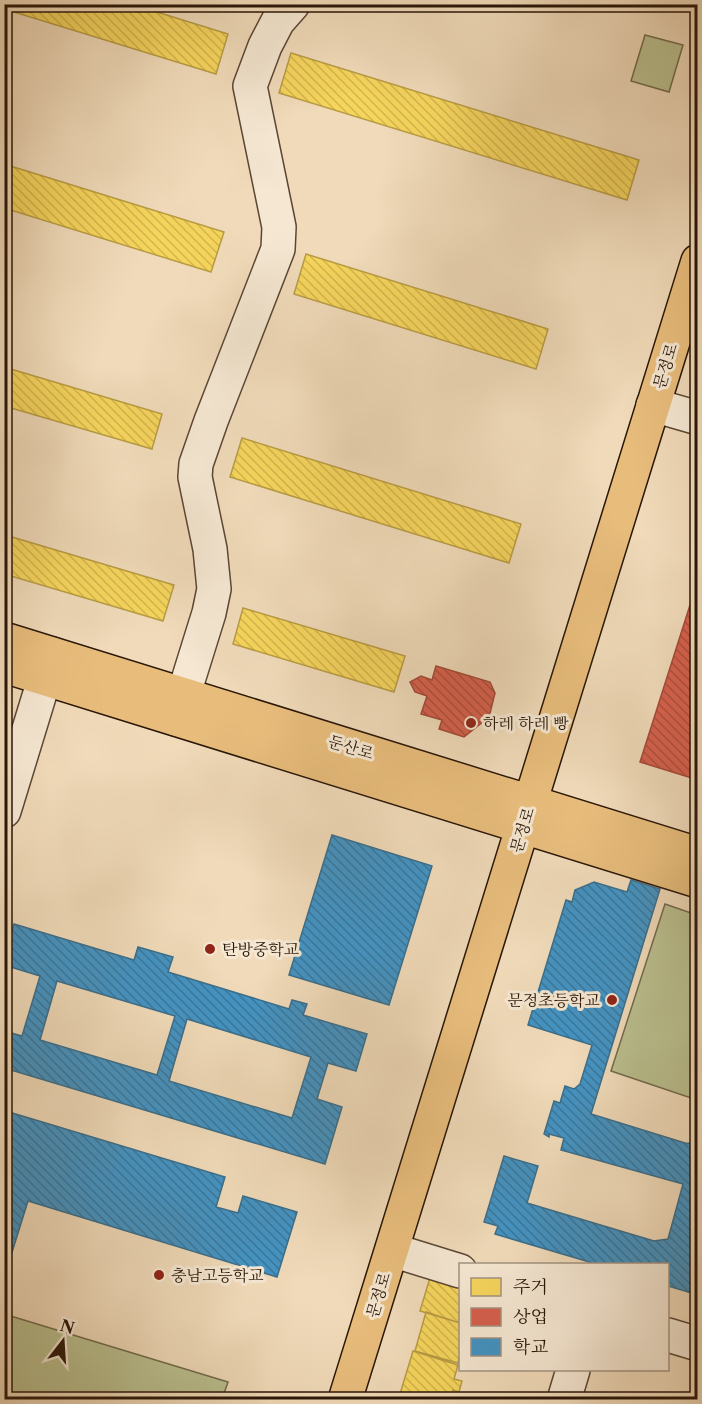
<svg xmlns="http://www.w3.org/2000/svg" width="702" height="1404" viewBox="0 0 702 1404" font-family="'Libre Caslon Text','Noto Serif KR',serif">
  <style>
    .green { fill: #babf8f; stroke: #726a4c; stroke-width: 1.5 }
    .homes { fill: url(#homes-back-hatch); stroke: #b89c43; stroke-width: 1.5 }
    .shops { fill: url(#shops-back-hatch); stroke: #a24a38; stroke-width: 1.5 }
    .schools { fill: url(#schools-back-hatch); stroke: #3b6e8b; stroke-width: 1.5; fill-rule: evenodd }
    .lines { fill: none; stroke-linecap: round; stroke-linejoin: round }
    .minor-casing { stroke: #5b4734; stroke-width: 36 }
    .major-casing { stroke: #291608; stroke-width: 36 }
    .minor { stroke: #f5e7d2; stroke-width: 33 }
    .major { stroke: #e8bd7c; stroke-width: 33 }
    .poi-dot { fill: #8f2418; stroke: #f5e7d2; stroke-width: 2 }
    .labels { text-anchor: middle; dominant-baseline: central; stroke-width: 6; stroke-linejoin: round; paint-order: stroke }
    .street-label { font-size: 16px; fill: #291608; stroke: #f5e7d2 }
    .poi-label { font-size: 16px; fill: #291608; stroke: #f5e7d2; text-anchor: start }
  </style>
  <defs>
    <pattern id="homes-back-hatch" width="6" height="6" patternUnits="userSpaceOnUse" patternTransform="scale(1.5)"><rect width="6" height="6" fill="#f6d55c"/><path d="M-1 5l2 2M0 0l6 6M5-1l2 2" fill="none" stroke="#d3b64e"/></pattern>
    <pattern id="shops-back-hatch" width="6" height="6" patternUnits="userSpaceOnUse" patternTransform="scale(1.5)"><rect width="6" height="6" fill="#d6604d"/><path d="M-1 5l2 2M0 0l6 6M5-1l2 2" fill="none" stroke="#ae4e3e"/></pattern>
    <pattern id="schools-back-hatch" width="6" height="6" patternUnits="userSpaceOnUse" patternTransform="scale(1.5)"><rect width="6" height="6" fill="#4393c3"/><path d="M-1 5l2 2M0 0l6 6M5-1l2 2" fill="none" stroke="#38779c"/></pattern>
  </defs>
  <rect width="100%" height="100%" fill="#f0dab9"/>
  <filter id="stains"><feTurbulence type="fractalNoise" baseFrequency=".00333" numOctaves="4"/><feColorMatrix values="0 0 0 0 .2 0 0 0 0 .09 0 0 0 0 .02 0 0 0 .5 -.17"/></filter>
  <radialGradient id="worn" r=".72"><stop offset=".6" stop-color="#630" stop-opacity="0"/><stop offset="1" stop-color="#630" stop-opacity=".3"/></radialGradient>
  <!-- green -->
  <path class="green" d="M645,35L683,45L669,92L631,81Z
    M665,904L697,915V1100L611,1071Z
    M4,1314L228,1382L222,1399H5Z"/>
  <!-- homes -->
  <path class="homes" d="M4,4H131L228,34L216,74L4,9Z
    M291,53L639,160L627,200L279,93Z
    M4,164L224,232L211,272L4,208Z
    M306,254L548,329L536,369L294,294Z
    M4,367L162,414L152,449L4,406Z
    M242,438L521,524L509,563L230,477Z
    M12,537L174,585L163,621L4,574V564Z
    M243,608L405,656L394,692L233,644Z
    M432,1271L460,1280V1323L420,1311Z
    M426,1312L460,1323V1354L458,1363L415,1351Z
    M413,1351L458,1365L454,1379L462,1381L459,1392L453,1390L450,1400H417L400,1394Z"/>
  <!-- shops -->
  <path class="shops" d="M698,580V780L640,762Z
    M436,666L490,682L495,693L489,717L464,737L439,729L442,720L421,714L427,696L415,692L410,682L421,676L432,680Z"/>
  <!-- schools -->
  <path class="schools" d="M332,835L432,866L389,1005L289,975Z
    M631,880L660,889L591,1114L685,1143L698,1144V1295L668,1286V1264H596L495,1234L498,1226L484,1222L504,1156L538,1166L527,1203L654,1241L668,1239L683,1184L561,1150L564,1138L549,1134V1137L544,1134L554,1101L560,1103L565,1086L574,1089L580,1084L592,1045L528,1025L566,900L572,902L575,890L594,882L627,892Z
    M14,924L134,960L138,947L173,957L168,972L289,1009L292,1000L307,1004L303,1015L367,1034L356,1071L328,1063L317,1099L342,1107L325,1164L4,1068V1031L22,1036L40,976L4,965V956ZM57,981L175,1016L157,1075L40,1040ZM187,1019L311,1057L292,1118L169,1081Z
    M9,1112L225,1177L216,1207L238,1213L243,1196L297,1212L277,1277L28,1201L4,1278V1126Z"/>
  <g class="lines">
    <defs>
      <path id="minor" d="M653,405L698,418
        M176,719L209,613L214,589L210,549L195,477L196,464L211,421L278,249L279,227L250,86L265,46L278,21L293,4
        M4,811L52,654
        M392,1250L460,1271
        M668,1335L698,1344
        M564,1400L573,1370"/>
      <path id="major" d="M4,639L698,854
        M4,666L698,881
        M345,1400L698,261"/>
    </defs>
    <!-- minor casing -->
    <use href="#minor" class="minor-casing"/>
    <!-- major casing -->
    <use href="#major" class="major-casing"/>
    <!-- minor -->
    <use href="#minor" class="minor"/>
    <!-- major -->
    <use href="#major" class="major"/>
  </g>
  <!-- markers -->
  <g class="poi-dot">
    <circle cx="471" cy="723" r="6"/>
    <circle cx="210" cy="949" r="6"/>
    <circle cx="612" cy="1000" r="6"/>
    <circle cx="159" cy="1275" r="6"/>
  </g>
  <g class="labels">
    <!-- street labels -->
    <g class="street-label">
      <text transform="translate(665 366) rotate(-73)">문정로</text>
      <text transform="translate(351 747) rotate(17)">둔산로</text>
      <text transform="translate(522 830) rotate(-73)">문정로</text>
      <text transform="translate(378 1295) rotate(-73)">문정로</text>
    </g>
    <!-- poi labels -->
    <g class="poi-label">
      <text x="483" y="723">하레 하레 빵</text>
      <text x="222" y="949">탄방중학교</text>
      <text x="600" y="1000" text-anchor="end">문정초등학교</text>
      <text x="171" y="1275">충남고등학교</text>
    </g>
  </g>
  <!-- margin -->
  <rect width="702" height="1404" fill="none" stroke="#f0dab9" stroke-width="24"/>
  <rect x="6" y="6" width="690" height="1392" fill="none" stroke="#291608" stroke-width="3"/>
  <rect x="12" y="12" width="678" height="1380" fill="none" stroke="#291608" stroke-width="1.5"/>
  <!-- legend -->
  <rect x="459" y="1263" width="210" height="108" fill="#f5e7d2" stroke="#a39381" stroke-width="1.5"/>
  <rect x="471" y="1278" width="30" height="18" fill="#f6d55c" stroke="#a39381" stroke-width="1.5"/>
  <text x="513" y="1293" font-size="18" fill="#291608">주거</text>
  <rect x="471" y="1308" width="30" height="18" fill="#d6604d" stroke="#a39381" stroke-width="1.5"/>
  <text x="513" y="1323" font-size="18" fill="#291608">상업</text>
  <rect x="471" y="1338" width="30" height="18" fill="#4393c3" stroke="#a39381" stroke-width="1.5"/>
  <text x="513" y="1353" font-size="18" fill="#291608">학교</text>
  <!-- north arrow -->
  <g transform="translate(63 1341) rotate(17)" stroke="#f5e7d2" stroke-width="4.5" paint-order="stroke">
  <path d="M0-4.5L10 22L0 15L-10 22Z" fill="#291608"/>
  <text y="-9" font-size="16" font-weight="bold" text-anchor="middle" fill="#291608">N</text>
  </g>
  <rect width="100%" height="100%" filter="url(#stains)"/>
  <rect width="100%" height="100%" fill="url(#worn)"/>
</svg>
